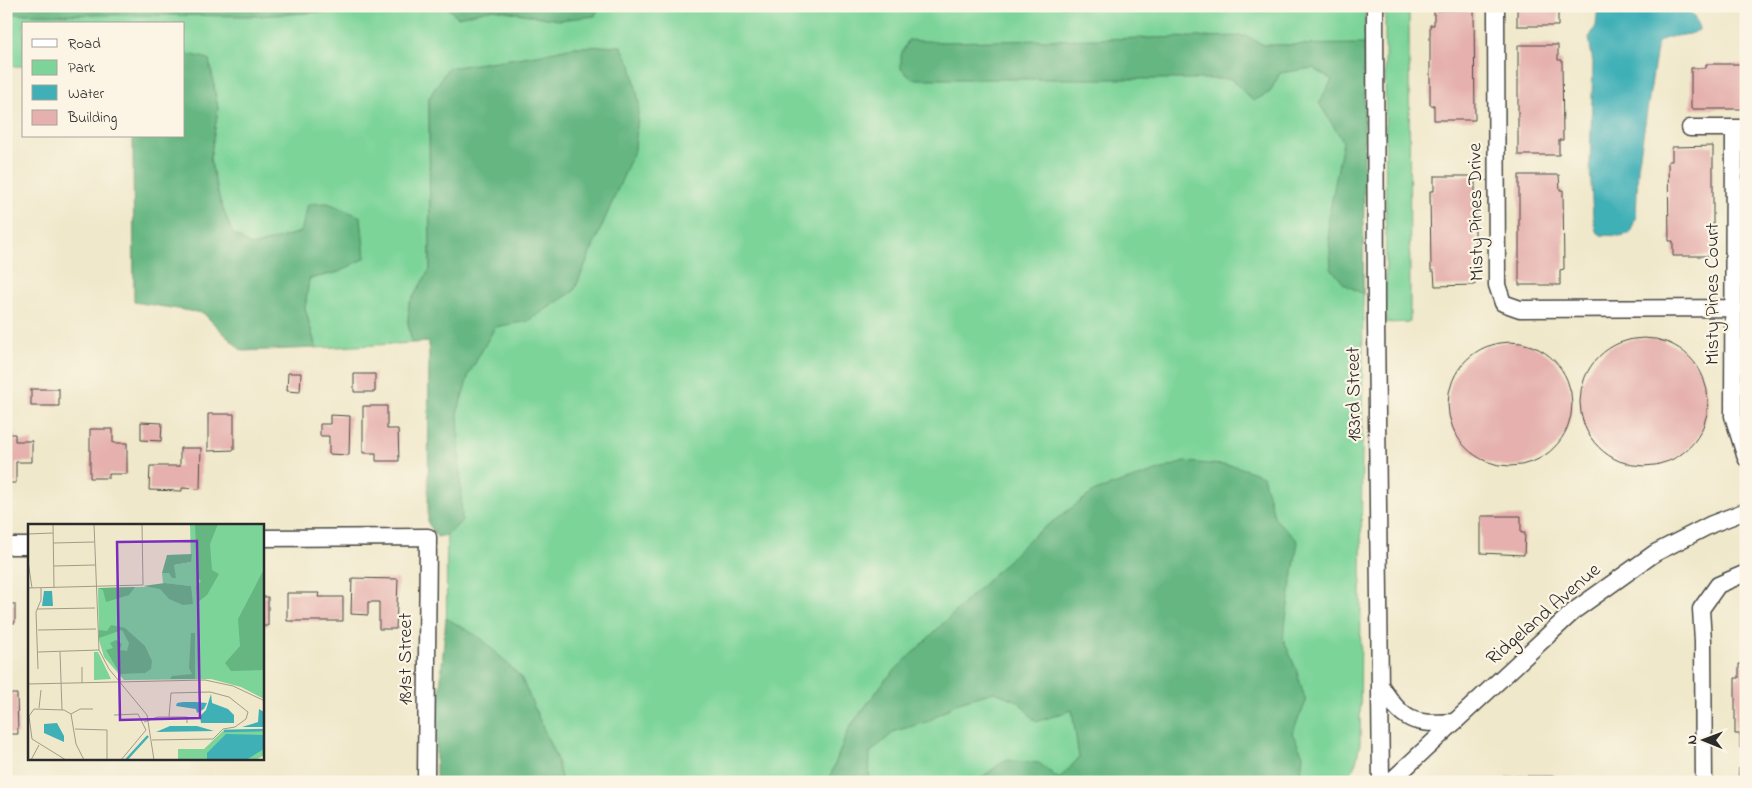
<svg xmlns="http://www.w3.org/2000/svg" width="1752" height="788" viewBox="0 0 1752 788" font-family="'Indie Flower',sans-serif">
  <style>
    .green { fill: #7cd499; stroke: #548062 }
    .forest { fill: #65b681; stroke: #487056 }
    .water { fill: #40b0b7; stroke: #366e71 }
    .building { fill: #e5b0ad }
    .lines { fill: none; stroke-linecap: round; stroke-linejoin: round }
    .minor-casing { stroke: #484743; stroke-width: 19 }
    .minor { stroke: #fff; stroke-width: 16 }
    .labels { text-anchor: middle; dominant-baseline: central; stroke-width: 4.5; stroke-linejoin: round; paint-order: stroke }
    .street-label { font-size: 20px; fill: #2b2b2b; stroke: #fcf5e5 }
    .inset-river { fill: none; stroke: #40b0b7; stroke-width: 2.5 }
    .inset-road { fill: none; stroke: #a19c8a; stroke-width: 1 }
    .view { fill: #7b2cbf; fill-opacity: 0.15; stroke: #7b2cbf; stroke-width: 2.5 }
    .inset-edge { fill: none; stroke: #2b2b2b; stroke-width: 2.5 }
  </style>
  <rect width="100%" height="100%" fill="#fcf5e5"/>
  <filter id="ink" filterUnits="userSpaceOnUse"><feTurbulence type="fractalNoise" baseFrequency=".02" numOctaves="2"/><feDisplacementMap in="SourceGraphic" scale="10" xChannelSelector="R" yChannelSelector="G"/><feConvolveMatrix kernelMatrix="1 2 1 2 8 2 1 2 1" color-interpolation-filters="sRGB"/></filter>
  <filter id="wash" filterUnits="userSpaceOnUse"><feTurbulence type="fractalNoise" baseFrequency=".0096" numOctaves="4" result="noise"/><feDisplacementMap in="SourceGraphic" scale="20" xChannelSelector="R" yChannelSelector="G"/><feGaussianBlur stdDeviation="1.12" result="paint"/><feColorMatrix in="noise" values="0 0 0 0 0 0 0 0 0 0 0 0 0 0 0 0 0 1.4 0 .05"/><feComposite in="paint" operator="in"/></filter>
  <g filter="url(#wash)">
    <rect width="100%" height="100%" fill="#efe8ca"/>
    <!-- green -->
    <path class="green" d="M6,6H1365L1360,744C1357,759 1355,771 1343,782H446L448,70L429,98L430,270L409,304L408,323L412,343L316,348L305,308L309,279L339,272L301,232L252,246L232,233L220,201L210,159L218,109L211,67H184V24H24V66H6Z
      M1385,6H1409L1410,322L1386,323Z"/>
    <!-- forest -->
    <path class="forest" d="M6,6H356L354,10L258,16L6,14Z
      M445,6H599L595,16L559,20L493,9L458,17Z
      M1247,36L1263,45L1365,44L1363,294L1344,284L1331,268L1328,221L1343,141L1319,103L1332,80L1313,68L1280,73L1270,92L1253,101L1231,79H912L901,69V55L908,40L944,42Z
      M621,46L631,65L639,102L635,149L574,291L528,321L495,327L469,374L458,411L462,521L447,535L437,537L428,523L429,342L412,343L408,322L409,304L430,269L429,98L448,68L537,55L573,47Z
      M184,53L209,59L218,109L210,159L220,201L232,233L252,246L301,232L308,204L328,203L361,217L365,258L339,272L309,279L305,308L316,348L242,351L203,313L134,302L133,136H184Z
      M1184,462L1236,466L1263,476L1275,519L1298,541L1283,638L1296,669L1306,702L1292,733L1303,755L1300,782H976L1005,760L1039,763L1059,779L1079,758L1072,710L1036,722L1018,701L994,692L959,702L927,722L895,731L870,753L869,782H828L849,728L886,679L1033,536L1095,491Z
      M446,618L482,639L521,677L557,760L562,782H436V735Z"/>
    <!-- water -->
    <path class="water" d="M1598,6H1686L1698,23L1699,30C1685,38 1672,33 1658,42L1638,167L1636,217L1630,233L1621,236L1601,235L1596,231L1593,217L1590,167L1593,63L1589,38L1596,26Z"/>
    <g id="blocks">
      <!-- building -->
      <path class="building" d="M1517,6H1562V11H1558V26H1517Z
        M1474,10L1475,120H1434V105H1430V25H1434V11Z
        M1518,45H1558V60H1562L1563,140H1559V155H1518Z
        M1706,64H1746V109H1691V68H1706Z
        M1713,146V256H1673V241H1669L1668,161H1672V147Z
        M1519,175H1559L1560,190H1563L1564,269L1560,270V285H1519Z
        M1434,176H1475V285L1435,286L1434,271H1431L1430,191H1434Z
        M1580 402a64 64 0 1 1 128 0a64 64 0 1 1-128 0Z
        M1448 404a62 62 0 1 1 124 0a62 62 0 1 1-124 0Z
        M288,373H301L300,392L287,391Z
        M354,374H375V392H354Z
        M31,389H59V406H31Z
        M363,406H387V429H398L399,461H376V453H363Z
        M208,414H234V450L208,451Z
        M330,415L350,416L349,455L329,454V436H320V424H330Z
        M141,422L162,423L161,441L141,440Z
        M90,429H113V443H127V474H109V478H90Z
        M6,434H15V441H32V462H16V483H6Z
        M180,448H201L200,489L182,488V491L149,490L150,466H180Z
        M1481,516H1521V533H1525L1524,555L1481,553Z
        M352,578L398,579L396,629H379V602H368V615L351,614Z
        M287,593H319L318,597H343V621H287Z
        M262,597H268V626H262Z
        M6,604H15V623H6Z
        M1739,664H1746V748H1740V734H1735V678H1739Z
        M6,694H17L18,734H6Z
        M1739,768H1746V782H1738Z
        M1506,776H1556V782H1506Z"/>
    </g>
  </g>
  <g filter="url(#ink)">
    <use href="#blocks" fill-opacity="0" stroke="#484743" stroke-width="1"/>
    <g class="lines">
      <defs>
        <path id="minor" d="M1375,6L1376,322L1381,782
          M1496,6L1497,285L1503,303L1520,309L1735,308
          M1690,128H1734
          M1746,128H1734L1733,416L1746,458
          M262,538L428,537L426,782
          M6,546H29
          M1380,685C1404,722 1412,725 1455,722
          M1390,782L1575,610L1655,553L1712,524L1746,511
          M1704,782L1703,641L1701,609L1718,585L1746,573"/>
      </defs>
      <!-- minor casing -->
      <use href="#minor" class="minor-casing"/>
      <!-- minor -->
      <use href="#minor" class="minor"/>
    </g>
  </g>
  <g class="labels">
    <!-- street labels -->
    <g class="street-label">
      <text transform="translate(1477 212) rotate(-91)">Misty Pines Drive</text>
      <text transform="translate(1713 294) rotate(-90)">Misty Pines Court</text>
      <text transform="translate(1355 394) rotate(-91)">183rd Street</text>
      <text transform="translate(1544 615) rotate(-41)">Ridgeland Avenue</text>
      <text transform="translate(406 659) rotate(-90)">181st Street</text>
    </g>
  </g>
  <!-- overview -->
  <g transform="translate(28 524)">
    <rect width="236" height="236" fill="#efe8ca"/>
    <path d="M162,0H236V175L213,163L183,155L96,156L76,133L71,116L70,64L162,62L135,59L134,49L146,48V41L163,38ZM66,128H70L83,155L66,156ZM236,205V231L228,236H127L150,235V225H176L196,206Z" fill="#7cd499"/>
    <path d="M167,0H190L182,20L184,46L191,50L179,71L170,78L168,63L173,57L169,53ZM164,30L163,38L146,41L148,54H144L141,49H134L139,31ZM236,45V146L203,147L197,139L212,122L210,95ZM137,59L163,62L165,80L155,81L141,75L132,65L115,62ZM107,63L101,71L78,78L75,66L70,64ZM83,101L97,104L117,122L124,137L123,145L117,149L92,150L78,126L85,124L82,119L88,116L94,120L92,126L99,127L101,119L94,106L71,114V106L79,107ZM163,109H167V155H142L144,152L164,150L161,144Z" fill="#65b681"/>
    <path d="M16,67H24L25,82H14ZM183,170L184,179L200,185L206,191V199H173L172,192L178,186ZM155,178H168L179,179L176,185L169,189L168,185L148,182L149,179ZM231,185L236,188V203H214L230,198ZM29,199L36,212V218L16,209V200ZM142,202H169L186,207L128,208ZM198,210L236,211V225L218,236H179V229Z" fill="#40b0b7"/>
    <path class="inset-river" d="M196,207L237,206M98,236L120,212"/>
    <path class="inset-road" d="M25,0L26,64M66,0L71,126L81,145L119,191L126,236M0,10L25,9M25,19L66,18M0,37L4,64M26,42L67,41M0,64L115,61L114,0M9,85L67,84M10,106L68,105M10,128L71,126M32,128L34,186M54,143V159M10,145L8,88L13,76V64M0,160L177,156L205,162L237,177M11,184L13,166M43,190L52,185H65M86,191L110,190L118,206L93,236M116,198L130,193H159V199M47,205L79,206V236M124,216L185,215L195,205L207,203L218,195L220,188L201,173L182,168L143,169L141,193M3,236L11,221M38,236L4,215L1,192L6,185L36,186L43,190L48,220L56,236"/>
    <path class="view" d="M169,17L172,194L92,196L89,18Z"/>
    <rect width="236" height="236" class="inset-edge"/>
  </g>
  <!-- margin -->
  <rect width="1752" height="788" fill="none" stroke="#fcf5e5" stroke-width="25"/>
  <!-- legend -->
  <rect x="22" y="22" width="162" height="115" fill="#fcf5e5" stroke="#a8a49b"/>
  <rect x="32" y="39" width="25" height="8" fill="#ffffff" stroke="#a8a49b"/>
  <text x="68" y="48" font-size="15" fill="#2b2b2b">Road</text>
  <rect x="32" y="60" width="25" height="15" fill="#7cd499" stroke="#a8a49b"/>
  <text x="68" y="72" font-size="15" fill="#2b2b2b">Park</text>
  <rect x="32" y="85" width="25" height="15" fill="#40b0b7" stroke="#a8a49b"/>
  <text x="68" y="98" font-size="15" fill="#2b2b2b">Water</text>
  <rect x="32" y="110" width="25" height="15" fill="#e5b0ad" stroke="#a8a49b"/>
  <text x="68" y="122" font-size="15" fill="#2b2b2b">Building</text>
  <!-- north arrow -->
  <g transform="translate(1704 740) rotate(271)" stroke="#fcf5e5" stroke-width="4" paint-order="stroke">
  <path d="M0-4L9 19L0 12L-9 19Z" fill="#2b2b2b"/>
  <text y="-8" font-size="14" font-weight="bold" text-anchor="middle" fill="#2b2b2b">N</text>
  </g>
</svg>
